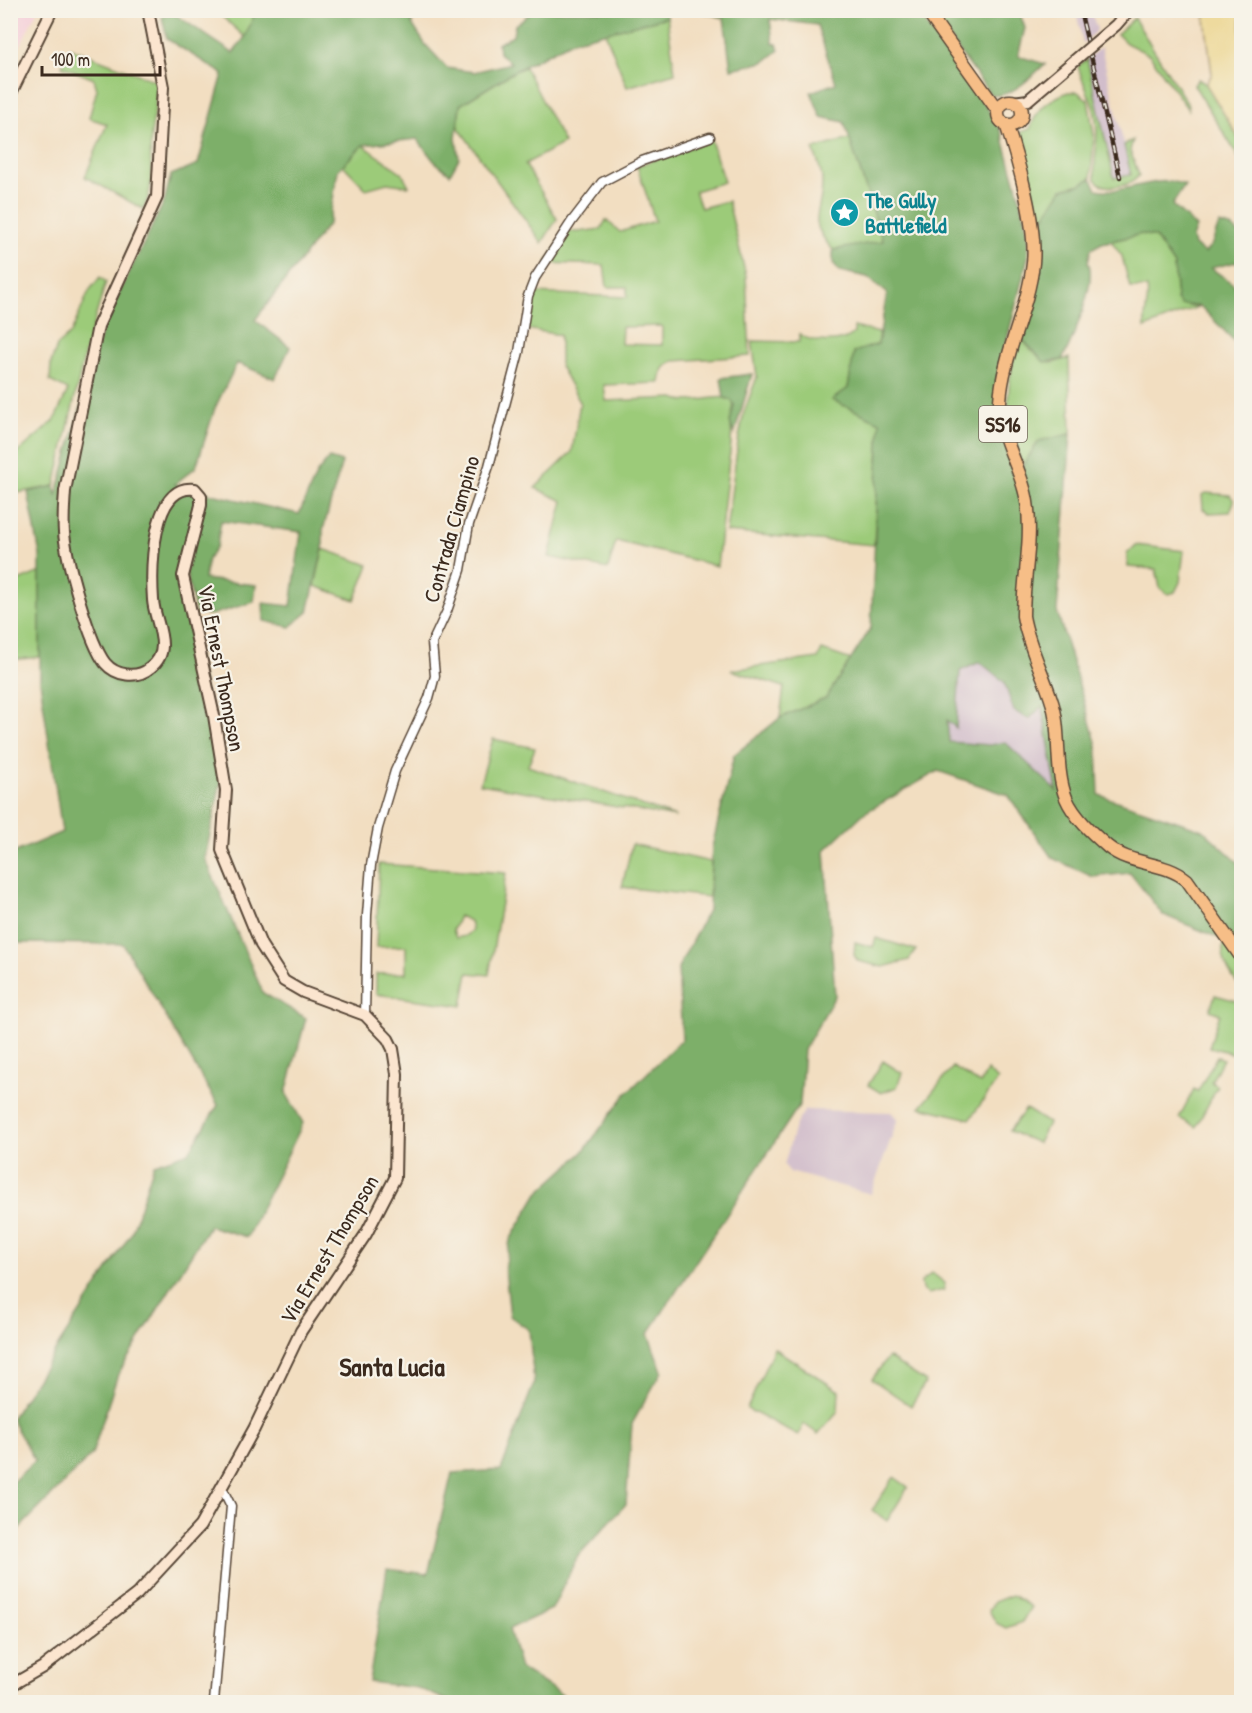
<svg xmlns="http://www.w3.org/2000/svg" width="1252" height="1713" viewBox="0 0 1252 1713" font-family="'Patrick Hand',sans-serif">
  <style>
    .built { fill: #f5cfd9 }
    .industrial { fill: #d1bdcb }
    .green { fill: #9ccb79; stroke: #6c7a4c; stroke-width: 1.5; fill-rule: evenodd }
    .forest { fill: #7daf69; stroke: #5c6c44; stroke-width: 1.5; fill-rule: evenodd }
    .sand { fill: #eeda9e; stroke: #94825e; stroke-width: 1.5 }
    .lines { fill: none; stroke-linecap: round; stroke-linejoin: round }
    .primary-tunnel { stroke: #cdbaa0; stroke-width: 12; stroke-dasharray: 12 6; stroke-linecap: butt }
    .street-casing { stroke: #564536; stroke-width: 11 }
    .secondary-casing { stroke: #564536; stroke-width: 14 }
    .primary-casing { stroke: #564536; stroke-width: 15 }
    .street { stroke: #fff; stroke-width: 8 }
    .secondary { stroke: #fbe5cf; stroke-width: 10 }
    .primary { stroke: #f6be87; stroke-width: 12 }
    .rail-casing { stroke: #3b2a1e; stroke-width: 4.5 }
    .rail { stroke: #f7f3e8; stroke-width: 2; stroke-dasharray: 7; stroke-linecap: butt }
    .secondary-bridge-casing { stroke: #564536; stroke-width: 14; stroke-linecap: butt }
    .secondary-bridge { stroke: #fbe5cf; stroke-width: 10 }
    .labels { text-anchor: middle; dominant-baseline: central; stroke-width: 4.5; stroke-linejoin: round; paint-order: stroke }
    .shield { fill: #f7f3e8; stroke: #73665b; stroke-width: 1.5 }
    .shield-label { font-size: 21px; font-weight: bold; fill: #3b2a1e }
    .culture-label { font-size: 22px; font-weight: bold; fill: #0d838f; stroke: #f7f3e8; text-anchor: start }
    .street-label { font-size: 22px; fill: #3b2a1e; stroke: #f7f3e8 }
    .quarter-label { font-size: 26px; font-weight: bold; fill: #3b2a1e; stroke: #f7f3e8 }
  </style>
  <rect width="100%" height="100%" fill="#f7f3e8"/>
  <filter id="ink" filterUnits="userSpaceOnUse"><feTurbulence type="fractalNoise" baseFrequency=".0167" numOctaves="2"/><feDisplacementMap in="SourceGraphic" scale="12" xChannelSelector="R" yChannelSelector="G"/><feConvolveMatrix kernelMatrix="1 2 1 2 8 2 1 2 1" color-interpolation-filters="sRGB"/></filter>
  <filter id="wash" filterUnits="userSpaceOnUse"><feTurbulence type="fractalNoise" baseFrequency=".008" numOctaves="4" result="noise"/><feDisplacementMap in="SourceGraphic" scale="24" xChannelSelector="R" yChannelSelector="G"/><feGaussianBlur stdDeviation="1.35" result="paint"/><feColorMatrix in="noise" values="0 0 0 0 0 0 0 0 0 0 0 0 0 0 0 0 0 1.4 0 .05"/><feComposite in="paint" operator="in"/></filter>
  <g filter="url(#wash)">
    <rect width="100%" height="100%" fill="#f2dec1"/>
    <!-- built -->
    <path class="built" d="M11,10L37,11L11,64L10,11Z"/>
    <!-- industrial -->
    <path class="industrial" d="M1076,11H1091L1097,30L1083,43Z
      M1101,47L1131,175L1113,178L1087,59Z
      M980,662L1004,682L1014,711L1042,705L1058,792L1005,742L990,745L949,742L946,720L956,727L960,671Z
      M805,1110L891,1112L898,1119L871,1194L790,1172L784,1165L795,1126Z"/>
    <!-- green -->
    <path class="green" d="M216,11H256L245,37Z
      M667,17L675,73L627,87L605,32Z
      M1134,18L1187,103L1189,111L1150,55L1126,43L1117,34Z
      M70,48L156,81C158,100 153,117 151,136C148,163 157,184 143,209L85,177L107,124L89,118L97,89L94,79L62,66Z
      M1087,59L1114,178L1131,175L1124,145L1133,140L1130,150L1139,175C1131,187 1104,192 1095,179C1093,160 1099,141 1096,121C1094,101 1083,86 1078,66Z
      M525,67L564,143L525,164L557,219L542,243L458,127L460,105L513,72Z
      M1198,79L1206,84L1241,142V161L1194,85Z
      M1068,92H1078L1088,100L1094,135L1091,178L1081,184L1062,189L1043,218V230L1039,236C1031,203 1015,166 1021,132L1030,129C1037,108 1048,100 1068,92Z
      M850,139L883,242L833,250C804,217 823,215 822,181C822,170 817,159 813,149Z
      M711,140L724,182L695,191L701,208L728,201L746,276L750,356L674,361C664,365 661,372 660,383L604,385L606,401L674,398C690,407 721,391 732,401C737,406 730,421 731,428C733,443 729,453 728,469C724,501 721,533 717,566L616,541L608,569L549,557L563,501L535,488L572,452L580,402L560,366V335L526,329L533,293L627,297V287H607L604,265L546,263L567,231L578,232L601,229L606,220L620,232L655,221L637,166ZM662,326V345L621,344L622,327Z
      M363,145L402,173L409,186L387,183L366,189L343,165Z
      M1142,234L1155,237L1174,265L1176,291L1188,306H1200L1145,328C1143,314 1150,301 1147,288H1130L1122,256L1111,241Z
      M100,277L106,282L85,352L55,486L11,494L10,459L54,421L68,390L50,381L51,363L57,346L71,333L89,291Z
      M854,327L880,333L878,344L851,371L848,388L880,421L874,545L726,532L738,442L744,412L757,377L752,341L799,342L800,334C812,344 844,344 854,333Z
      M1019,336L1032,351L1052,363L1069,358L1071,434L1039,441L1023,465C1001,423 1007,381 1019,336Z
      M1205,493L1230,495L1234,501L1230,512L1209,513L1203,509L1202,495Z
      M1136,545L1184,551L1180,582L1175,592L1168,594L1160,588L1156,569L1128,567L1127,554Z
      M323,549L369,565L355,600L315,586Z
      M40,572V657L11,660V584Z
      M822,650L851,660L826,698L780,718L784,687L731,670L818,658Z
      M493,739L535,748L528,766L676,817L480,784Z
      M632,844L711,862L709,897L622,887Z
      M379,864L506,873L489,975L468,973L462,1006L376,994V974L406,973V946L376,947ZM459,916L470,921L472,930L465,936L456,938L453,930Z
      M876,938L916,950L909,960L883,967L858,961L854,955L855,942L873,947Z
      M1224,941L1241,962V987C1230,976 1219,957 1224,941Z
      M1215,995L1241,1002V1044L1236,1054L1209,1047L1220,1014L1210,1010Z
      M1217,1056L1223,1059L1211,1082L1218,1086L1196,1127L1179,1118L1194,1089L1198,1091Z
      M883,1061L902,1073L897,1087L881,1093L868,1085Z
      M953,1067L980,1084L987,1071L998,1080L970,1119L920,1107Z
      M1026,1109L1048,1123L1038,1143L1009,1131Z
      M932,1273L945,1283L944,1290L928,1294L922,1289L921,1282Z
      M774,1348L839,1391L838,1411L818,1434L804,1424L798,1435L747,1409Z
      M888,1357L926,1382L911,1406L872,1379Z
      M894,1477L908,1487L887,1521L872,1510Z
      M1012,1595L1031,1607L1022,1622L1006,1628L996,1623L989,1610L994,1602Z"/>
    <!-- forest -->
    <path class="forest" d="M256,11H412V24L425,44L447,68L474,72L511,63L499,53L498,44L513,35L515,25L533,11H667V17L572,41L513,72L460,105L456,138L459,158L450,174L434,161L417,139L363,145L338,170L329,223L255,320L290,347L275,379L237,363L215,408L196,467L175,484L194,492L198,500L178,589L200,667L221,781L205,858L263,993L306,1018L286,1093L303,1123L247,1237L209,1226L118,1374L92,1454L11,1537V1483L35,1461L11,1419L132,1232L154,1164L189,1152L218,1105L123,944L11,943V854L62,832L40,681V555L28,492L55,486L56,497L103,326L164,202L171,175L198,164L223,74L167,39L162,17L173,13L233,53L245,37Z
      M698,11H916L983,101L1001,131L1025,217L1029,240L1028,257L998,375L1017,474L1039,441L1071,434L1057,611L1097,745L1099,795L1203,830L1241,865V947L1163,915L1130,873L1093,877L1052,858L1008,795L938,771L864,813L825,850L835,996L804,1050L800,1104L648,1334L662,1371L632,1424L626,1504L578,1556L552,1609L509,1629L520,1668L573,1702H451L418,1688L369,1682L387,1569L428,1574L452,1473L501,1470L534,1383L529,1330L510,1316L505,1270L510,1240L538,1193L583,1152L625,1095L682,1039L678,968L709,908L712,847L734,755L780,718L826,698L871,628L880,422L832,400L848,388L854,352L878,344L887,293L867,277L839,271L833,263V250L883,241L844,122L821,117L811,92L836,83L817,25L770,19L773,43L777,44L779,50L764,62L731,69L724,18ZM980,662L1004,682L1014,711L1029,719L1042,706L1057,791L1005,742L990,745L949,742L947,720L956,728L960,671Z
      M930,11H1019L1025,28L1018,56L1045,64C1032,76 1011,99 991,95Z
      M1091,178L1097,189C1124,196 1155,173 1185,185L1172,205L1196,227L1192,238L1194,245L1205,253L1212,244L1219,224L1233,228L1241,235V261L1211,268L1236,286L1241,294V348L1200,306L1181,305L1177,300L1174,265L1155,237L1142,234L1102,243L1091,249L1088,262C1098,281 1072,341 1062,360L1044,362L1019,336L1037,278L1043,218L1063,189L1081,184Z
      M752,374L734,435L730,422L734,405L731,400L724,398L721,378Z
      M329,458L342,462L323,530V549L308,612L290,627L264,621L263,603L291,606L301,532L221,521L217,546L208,559L204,579L256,585L254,602L211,615L196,614L186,573L207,493L299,514L317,473Z"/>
    <!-- sand -->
    <path class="sand" d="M1204,11H1241V142L1206,84L1212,74Z"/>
  </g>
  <g filter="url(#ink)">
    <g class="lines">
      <!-- primary-tunnel -->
      <path class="primary-tunnel" d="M128,10H131"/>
      <defs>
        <path id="street" d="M365,1015L367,915L371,865L378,828L395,771L429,698L435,676L432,643L447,611L461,570L469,524L489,466L519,352L528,296L535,278L572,221L602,182L642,161L710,137
          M214,1702L231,1506L222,1488"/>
        <path id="secondary" d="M10,95L52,10
          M1013,102L1028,100
          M10,1686L43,1667L137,1594L200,1526L254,1429L301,1331L366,1234L395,1178L397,1074L393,1049L388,1039L365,1015L303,992L284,981L261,945L222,850L226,790L214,716L183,576L201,505V496L195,489C151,483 151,571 153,600C154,615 162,629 162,645C162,654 158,662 150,668C137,679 116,676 105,663C89,642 69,568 65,541C62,524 64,508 65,491L98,326L157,197L163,87L148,10"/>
        <path id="primary" d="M926,10L998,111
          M998 113a12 12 0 1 1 24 0a12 12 0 1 1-24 0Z
          M1006,124C1018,160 1037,227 1033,263C1028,310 1003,354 1000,401C998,438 1022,467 1027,502C1033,539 1023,579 1023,616C1028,645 1042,671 1051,699C1062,730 1054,768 1066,798C1074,817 1093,834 1108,847C1132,866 1164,861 1187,880L1242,958"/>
      </defs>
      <!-- street casing -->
      <use href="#street" class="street-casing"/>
      <!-- secondary casing -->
      <use href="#secondary" class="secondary-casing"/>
      <!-- primary casing -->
      <use href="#primary" class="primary-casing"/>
      <!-- street -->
      <use href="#street" class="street"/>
      <!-- secondary -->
      <use href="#secondary" class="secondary"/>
      <!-- primary -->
      <use href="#primary" class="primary"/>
      <defs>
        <path id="rail" d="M1080,10L1120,177"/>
      </defs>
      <!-- rail casing -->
      <use href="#rail" class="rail-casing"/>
      <!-- rail -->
      <use href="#rail" class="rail"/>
      <defs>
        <path id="secondary-bridge" d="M1028,100L1116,25L1129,10"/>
      </defs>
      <!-- secondary-bridge casing -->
      <use href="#secondary-bridge" class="secondary-bridge-casing"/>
      <!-- secondary-bridge -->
      <use href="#secondary-bridge" class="secondary-bridge"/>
    </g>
  </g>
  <!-- icons -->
  <defs>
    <symbol id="sight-disc" viewBox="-11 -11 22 22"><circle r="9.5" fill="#0f9aa8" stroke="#f7f3e8"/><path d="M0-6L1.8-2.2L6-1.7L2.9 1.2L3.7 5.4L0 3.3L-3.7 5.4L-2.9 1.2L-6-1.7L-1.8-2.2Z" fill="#fff"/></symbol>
  </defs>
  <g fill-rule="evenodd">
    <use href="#sight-disc" x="828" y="196" width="33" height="33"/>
  </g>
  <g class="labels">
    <!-- shield labels -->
    <rect class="shield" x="979" y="406" width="48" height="36" rx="4.5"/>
    <g class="shield-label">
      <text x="1003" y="424">SS16</text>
    </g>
    <!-- culture labels -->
    <g class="culture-label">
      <text x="865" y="200">The Gully<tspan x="865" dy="25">Battlefield</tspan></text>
    </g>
    <!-- street labels -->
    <g class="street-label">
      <text transform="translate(451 529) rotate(-74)">Contrada Ciampino</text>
      <text transform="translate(222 668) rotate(79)">Via Ernest Thompson</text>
      <text transform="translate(329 1249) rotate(-59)">Via Ernest Thompson</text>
    </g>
    <!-- quarter labels -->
    <g class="quarter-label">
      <text x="392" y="1366">Santa Lucia</text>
    </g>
  </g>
  <!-- margin -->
  <rect width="1252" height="1713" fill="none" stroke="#f7f3e8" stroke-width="36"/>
  <!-- scale -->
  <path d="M42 66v9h118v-9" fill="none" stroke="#3b2a1e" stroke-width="3"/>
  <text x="51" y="66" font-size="18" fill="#3b2a1e" stroke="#f7f3e8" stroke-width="4.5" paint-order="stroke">100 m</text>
</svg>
